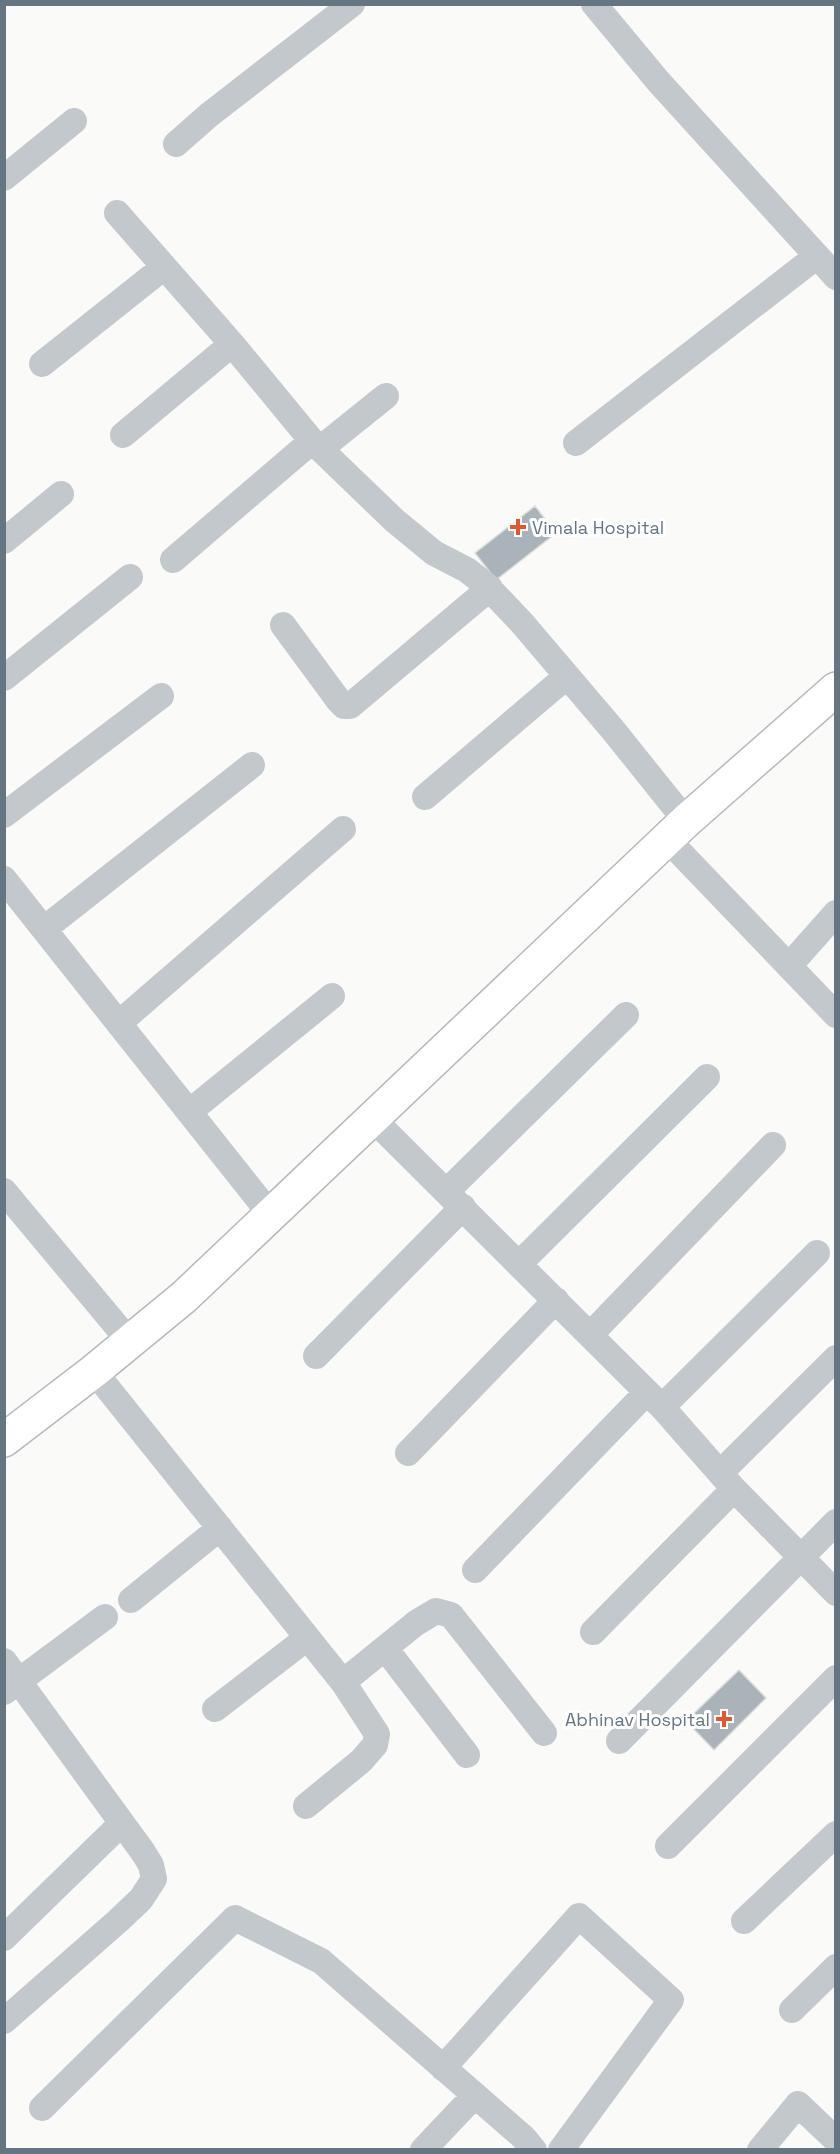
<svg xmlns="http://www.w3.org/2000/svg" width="840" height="2154" viewBox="0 0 840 2154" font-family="'Space Grotesk',sans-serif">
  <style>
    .building { fill: #aab3b9; stroke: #dcdcda; stroke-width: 1.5 }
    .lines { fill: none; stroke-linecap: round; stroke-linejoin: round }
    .secondary-casing { stroke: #b3babf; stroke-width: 36 }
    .street { stroke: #c3c8cc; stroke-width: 26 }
    .secondary { stroke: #fff; stroke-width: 33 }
    .poi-dot { fill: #e4572e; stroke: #fff; stroke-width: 2 }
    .labels { text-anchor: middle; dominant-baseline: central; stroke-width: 6; stroke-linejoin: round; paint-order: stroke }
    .poi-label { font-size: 18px; fill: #657683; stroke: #fff; text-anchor: start }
  </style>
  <rect width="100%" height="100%" fill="#fafaf8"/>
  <!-- building -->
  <path class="building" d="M535,506L556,533L496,580L475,553Z
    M739,1670L766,1698L714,1750L686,1721Z"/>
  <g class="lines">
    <defs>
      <path id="secondary" d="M4,1440L94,1371L184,1297L686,821L836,689"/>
    </defs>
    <!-- secondary casing -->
    <use href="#secondary" class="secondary-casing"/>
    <!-- street -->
    <path class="street" d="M594,4L658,81L836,277
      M176,144L209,115L352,4
      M4,178L74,121
      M117,213L232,344L312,441L394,520L434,553L467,570L486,585L522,623L613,730L686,821
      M42,364L164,267
      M123,435L232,344
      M576,443L817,256
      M320,449L386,396
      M4,541L61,494
      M173,560L312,441
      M283,625L339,701L344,706H350L490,588
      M4,678L130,577
      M425,797L567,676
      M4,815L161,696
      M668,840L836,1015
      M4,879L271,1215
      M44,929L252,765
      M789,966L836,913
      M119,1023L343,829
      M189,1112L332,996
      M372,1118L662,1407L734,1489L836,1593
      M4,1191L130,1342
      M447,1191L626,1015
      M519,1264L707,1077
      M590,1335L773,1145
      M316,1356L463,1207
      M94,1371L343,1682L416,1623L436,1611L451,1615L544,1733
      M662,1407L817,1253
      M408,1453L556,1300
      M720,1473L836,1358
      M475,1570L647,1392
      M131,1600L220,1528
      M593,1632L734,1489
      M385,1648L467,1755
      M4,1661L143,1852L151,1865L154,1879L141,1899L119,1920L4,2021
      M4,1692L105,1617
      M215,1709L307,1638
      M619,1741L836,1522
      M306,1806L361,1761L375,1745L377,1734L343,1682
      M668,1846L836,1678
      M744,1921L836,1834
      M4,1938L121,1824
      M792,2010L836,1967
      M443,2068L579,1916L671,2000L561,2150
      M42,2108L235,1918L321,1961L523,2137L534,2150
      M423,2150L475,2095
      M760,2150L798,2104L836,2140"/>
    <!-- secondary -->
    <use href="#secondary" class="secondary"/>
  </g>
  <!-- markers -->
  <g class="poi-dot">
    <path d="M515 518h6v6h6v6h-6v6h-6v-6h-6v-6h6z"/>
    <path d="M721 1710h6v6h6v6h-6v6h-6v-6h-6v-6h6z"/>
  </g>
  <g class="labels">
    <!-- poi labels -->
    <g class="poi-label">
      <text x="532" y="527">Vimala Hospital</text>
      <text x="710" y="1719" text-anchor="end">Abhinav Hospital</text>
    </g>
  </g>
  <!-- border -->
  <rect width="840" height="2154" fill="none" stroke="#657683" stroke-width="12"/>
</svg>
